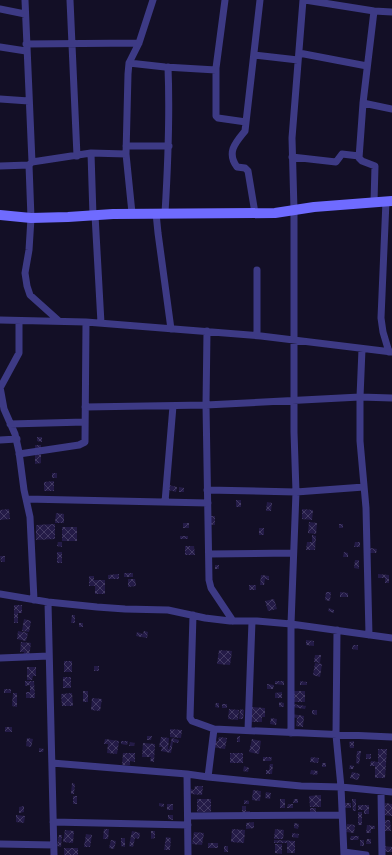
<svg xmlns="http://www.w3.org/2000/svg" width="392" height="855" viewBox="0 0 392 855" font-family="Jost,sans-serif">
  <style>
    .building { fill: url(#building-cross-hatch) }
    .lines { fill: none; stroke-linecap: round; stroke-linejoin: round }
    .street { stroke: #3d3a85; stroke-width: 7 }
    .secondary { stroke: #6f6bff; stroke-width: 10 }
  </style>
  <defs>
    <pattern id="building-cross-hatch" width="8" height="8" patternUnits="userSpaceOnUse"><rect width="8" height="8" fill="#241b47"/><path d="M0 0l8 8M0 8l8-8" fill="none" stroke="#433b63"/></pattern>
  </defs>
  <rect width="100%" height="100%" fill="#130f26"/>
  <!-- building -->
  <path class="building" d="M37,437H42V442L37,441Z
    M35,445H41V463L35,464Z
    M52,473H57V478H52Z
    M54,481V491H44V482Z
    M169,485L177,487L176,492L169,490Z
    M179,487L184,488V492H179Z
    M236,500H241V507H236Z
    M267,502L272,503L271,511H266Z
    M9,509L10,519L0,520V510Z
    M302,509L313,510L312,520L302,519Z
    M56,513L64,514V523H55Z
    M207,516H215V525L206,524Z
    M309,522L317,523L316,534L308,533Z
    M183,523H189V528H183Z
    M55,524V539L36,540V525Z
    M339,524H343V528H339Z
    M62,527H77V541H62Z
    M259,528H264V535H259Z
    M312,535L316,536L315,550H306L307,542H312Z
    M180,536H188V539H180Z
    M58,542H62V547L57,546Z
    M355,542H360V547H354Z
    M185,546H194L195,555H185Z
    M370,548L377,549L376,553H369Z
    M57,552H62V563H57Z
    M344,552L348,553V557H343Z
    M0,556H5V562H1Z
    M355,560H359V569L354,568Z
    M215,565H219V569H215Z
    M124,573H133V577H124Z
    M119,574V579H108V575Z
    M378,574L389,575V583H385V578H378Z
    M261,575L269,576V580L265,579L264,585H260Z
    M89,576H94V580H105V594H95V586H89Z
    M128,579H135L136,586L128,587Z
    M249,585H256V590H249Z
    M326,592H331L330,601L325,600Z
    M340,592L348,593V597H340Z
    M274,599L277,609L268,611L265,601Z
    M14,605H22V613H18V623H14Z
    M329,608L334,610V613L328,611Z
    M72,615H75V623H71Z
    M24,619L31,621L29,632L22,631Z
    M79,623H83V627H79Z
    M18,631L28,633L26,641L17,639Z
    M144,631L148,632L147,638L136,636L137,632L143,634Z
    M306,640L314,641V646L306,645Z
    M21,642L31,643L29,657L23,656L24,652H20Z
    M353,645H358V650L352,649Z
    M219,650L232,651L230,665L217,664Z
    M315,655H321L320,663L314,662Z
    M64,661H72V672H64Z
    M315,663L322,664L320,677L313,675Z
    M94,666H99V671H94Z
    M27,667H36V676H33L32,680H27Z
    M63,677H71V688H63Z
    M25,681H34L35,698H26V692H30V685L25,686Z
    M275,681H284V685L275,684Z
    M300,681L307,682V685H300Z
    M267,684L274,685L273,689H267Z
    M4,689H11V693H4Z
    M83,691H88V702H83Z
    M294,691H305V702H294Z
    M282,692V698H275V693Z
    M13,693H17V707L12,706Z
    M72,693L73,706H62L61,694Z
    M92,698L102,699L100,711L91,710Z
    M279,702L284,703V707H279Z
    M216,703H219V708L215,707Z
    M222,704H227V708H222Z
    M292,704L306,706L305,709L292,707Z
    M252,707L265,708V717H262V722H252Z
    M229,709L239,710L238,720L228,719Z
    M240,709L244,710L243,719H239Z
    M312,710H317V715L312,714Z
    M292,714L304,716L303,727L296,726L297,718L291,717Z
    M271,718L277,719L276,725L270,724Z
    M5,727H12V732H5Z
    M170,729L182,730L181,738L170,737Z
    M147,736H152L151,740H147Z
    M240,736V742H237V737Z
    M161,737L169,738L168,749H169L172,738L179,740L178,743L173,742L171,753L161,751L162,747H159Z
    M219,737L227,738L225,749L212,747L213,740L218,741Z
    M27,738L33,739L31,747L26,746Z
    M105,739L119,741L117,754L107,753L108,744H104Z
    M252,739L261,741L259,754L249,752Z
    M121,741H128L127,745L121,744Z
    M354,741V748H350L349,742Z
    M130,742L135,743L134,746H129Z
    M143,743L155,744L154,762L150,761L151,757H142Z
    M39,748L44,749L43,752H39Z
    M378,749H387L385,778H375V766H370L371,761L378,762Z
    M357,751H361L359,764L356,763Z
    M123,753H135V762L130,761V765H122Z
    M230,753H243V763H230Z
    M366,754H371V759H366Z
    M263,757H272L271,761H263Z
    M311,757L319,758L318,763L310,762Z
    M322,763H326V767H322Z
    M270,764H273L272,774H266V770H269Z
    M350,765L354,766L353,769H349Z
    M244,766L249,768L248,772L243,771Z
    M311,770L318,771L317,775L310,774Z
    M352,772L360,774L358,780L350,778Z
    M72,783L75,784L74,794H71Z
    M195,786H203L202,795L191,794V789L194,790Z
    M253,790L261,791L260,801L252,800Z
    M266,792L271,793L270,799L265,798Z
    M321,795V807H310L309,796Z
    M73,796H77V804H73Z
    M197,799H211V812H197Z
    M280,799H285V808H280Z
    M294,799H298V803H293Z
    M352,799H356V811H353Z
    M244,800L249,801V804H244Z
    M159,803L164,804V807L159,806Z
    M343,803H351V808H343Z
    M385,803L392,804V816L383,815Z
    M167,804H173V810H167Z
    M288,804H293V808H287Z
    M358,805H369V814H364V810H358Z
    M24,806V812L19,813V807Z
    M242,806H246V811H250V815H242Z
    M310,808H316V815H310Z
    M358,812H362V825H358Z
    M16,815L25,816L24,823L16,822Z
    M168,815H173V820L168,819Z
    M383,820H390L391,831H383Z
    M254,822V828L246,829V823Z
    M294,823L299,824L298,829L294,828Z
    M347,824L355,825L354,833L346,832Z
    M367,825L375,826V829H371V833H366Z
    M104,829H109L108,839H103Z
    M232,829L245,830L244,843L231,842Z
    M275,829L284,830L283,839H274Z
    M65,830L74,831L73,843L63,842Z
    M132,831L140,833L139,839L135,838L133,847L129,846Z
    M151,831H155V838L151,839Z
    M194,832L204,833L202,845L192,844Z
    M292,833L299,834L298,838L292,837Z
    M86,834L92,835L90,847H84Z
    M59,835H62L61,847L57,846Z
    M351,836H359L358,840H350Z
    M166,837L171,838L170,850H164Z
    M121,838H125V847L121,846Z
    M367,839H371V844H366Z
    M111,840L116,841L114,849L109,848Z
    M274,840L295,841V853H287V843H274Z
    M360,840H364V846H360Z
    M208,843H218V848H208Z
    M275,844H282V854L275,853Z
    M224,846H228V852H224Z
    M384,846L392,847V852H384Z
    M64,848H78V855H64Z"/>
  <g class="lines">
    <!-- street -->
    <path class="street" d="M25,0L32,162L29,165L31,218L29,250L25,273L27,286L30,295L59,321
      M70,0L77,156
      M225,0L216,68V116L218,118L246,122
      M305,0L374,11L392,12
      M0,9L25,14
      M374,11L363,103L359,158L362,161L375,166L374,202
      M26,44L139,43
      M0,47L26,51
      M299,53L367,66
      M254,55L298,60
      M129,63L165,67L216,70
      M0,99L29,101
      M363,103L392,109
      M126,146H169
      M91,153L93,216
      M292,157L336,162L342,154L359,156
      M32,162L91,153L126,154
      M0,166L29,165
      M386,201L381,318L383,332L389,352
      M132,213L126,154L128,74L129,63L139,43L153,0
      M156,213L158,233L171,329
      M165,213C168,164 170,116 168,67
      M255,213L248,171L245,168L237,167C226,152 236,142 245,131L260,0
      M95,215L101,323
      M257,270V335
      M0,320L86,322L261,336L392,352
      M207,331L206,405L209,580L211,588L233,621
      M362,349L360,397V441L366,508L369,635
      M0,387L4,409L15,434L19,452L24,490L30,517L34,600
      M0,388L19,353V321
      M85,407L206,405L360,397L392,398
      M10,424L85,422
      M0,440L17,439
      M19,454L79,445L85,442L86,322
      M207,490L296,492L364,487
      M26,499L208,503
      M165,502L173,406
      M209,554L293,553
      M0,594L48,602L97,607L125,609L168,610L205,618L230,621H257L291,624L392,638
      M48,602L54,855
      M193,615L190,718L192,721L214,729L392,737
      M337,630L336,735L341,787L344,855
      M0,658L49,656
      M248,730L252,621
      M291,733V624L296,492L294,432V210L292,138L303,0
      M52,763L187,774L208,777L301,786L341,787L392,792
      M187,774L188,855
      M208,777L214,729
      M381,791L382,855
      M188,816L342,815
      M53,822L188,825
      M0,844L54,845
      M344,852L366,855"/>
    <!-- secondary -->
    <path class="secondary" d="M0,215L31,218L68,217L113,214L275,213L314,207L392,201"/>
  </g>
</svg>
